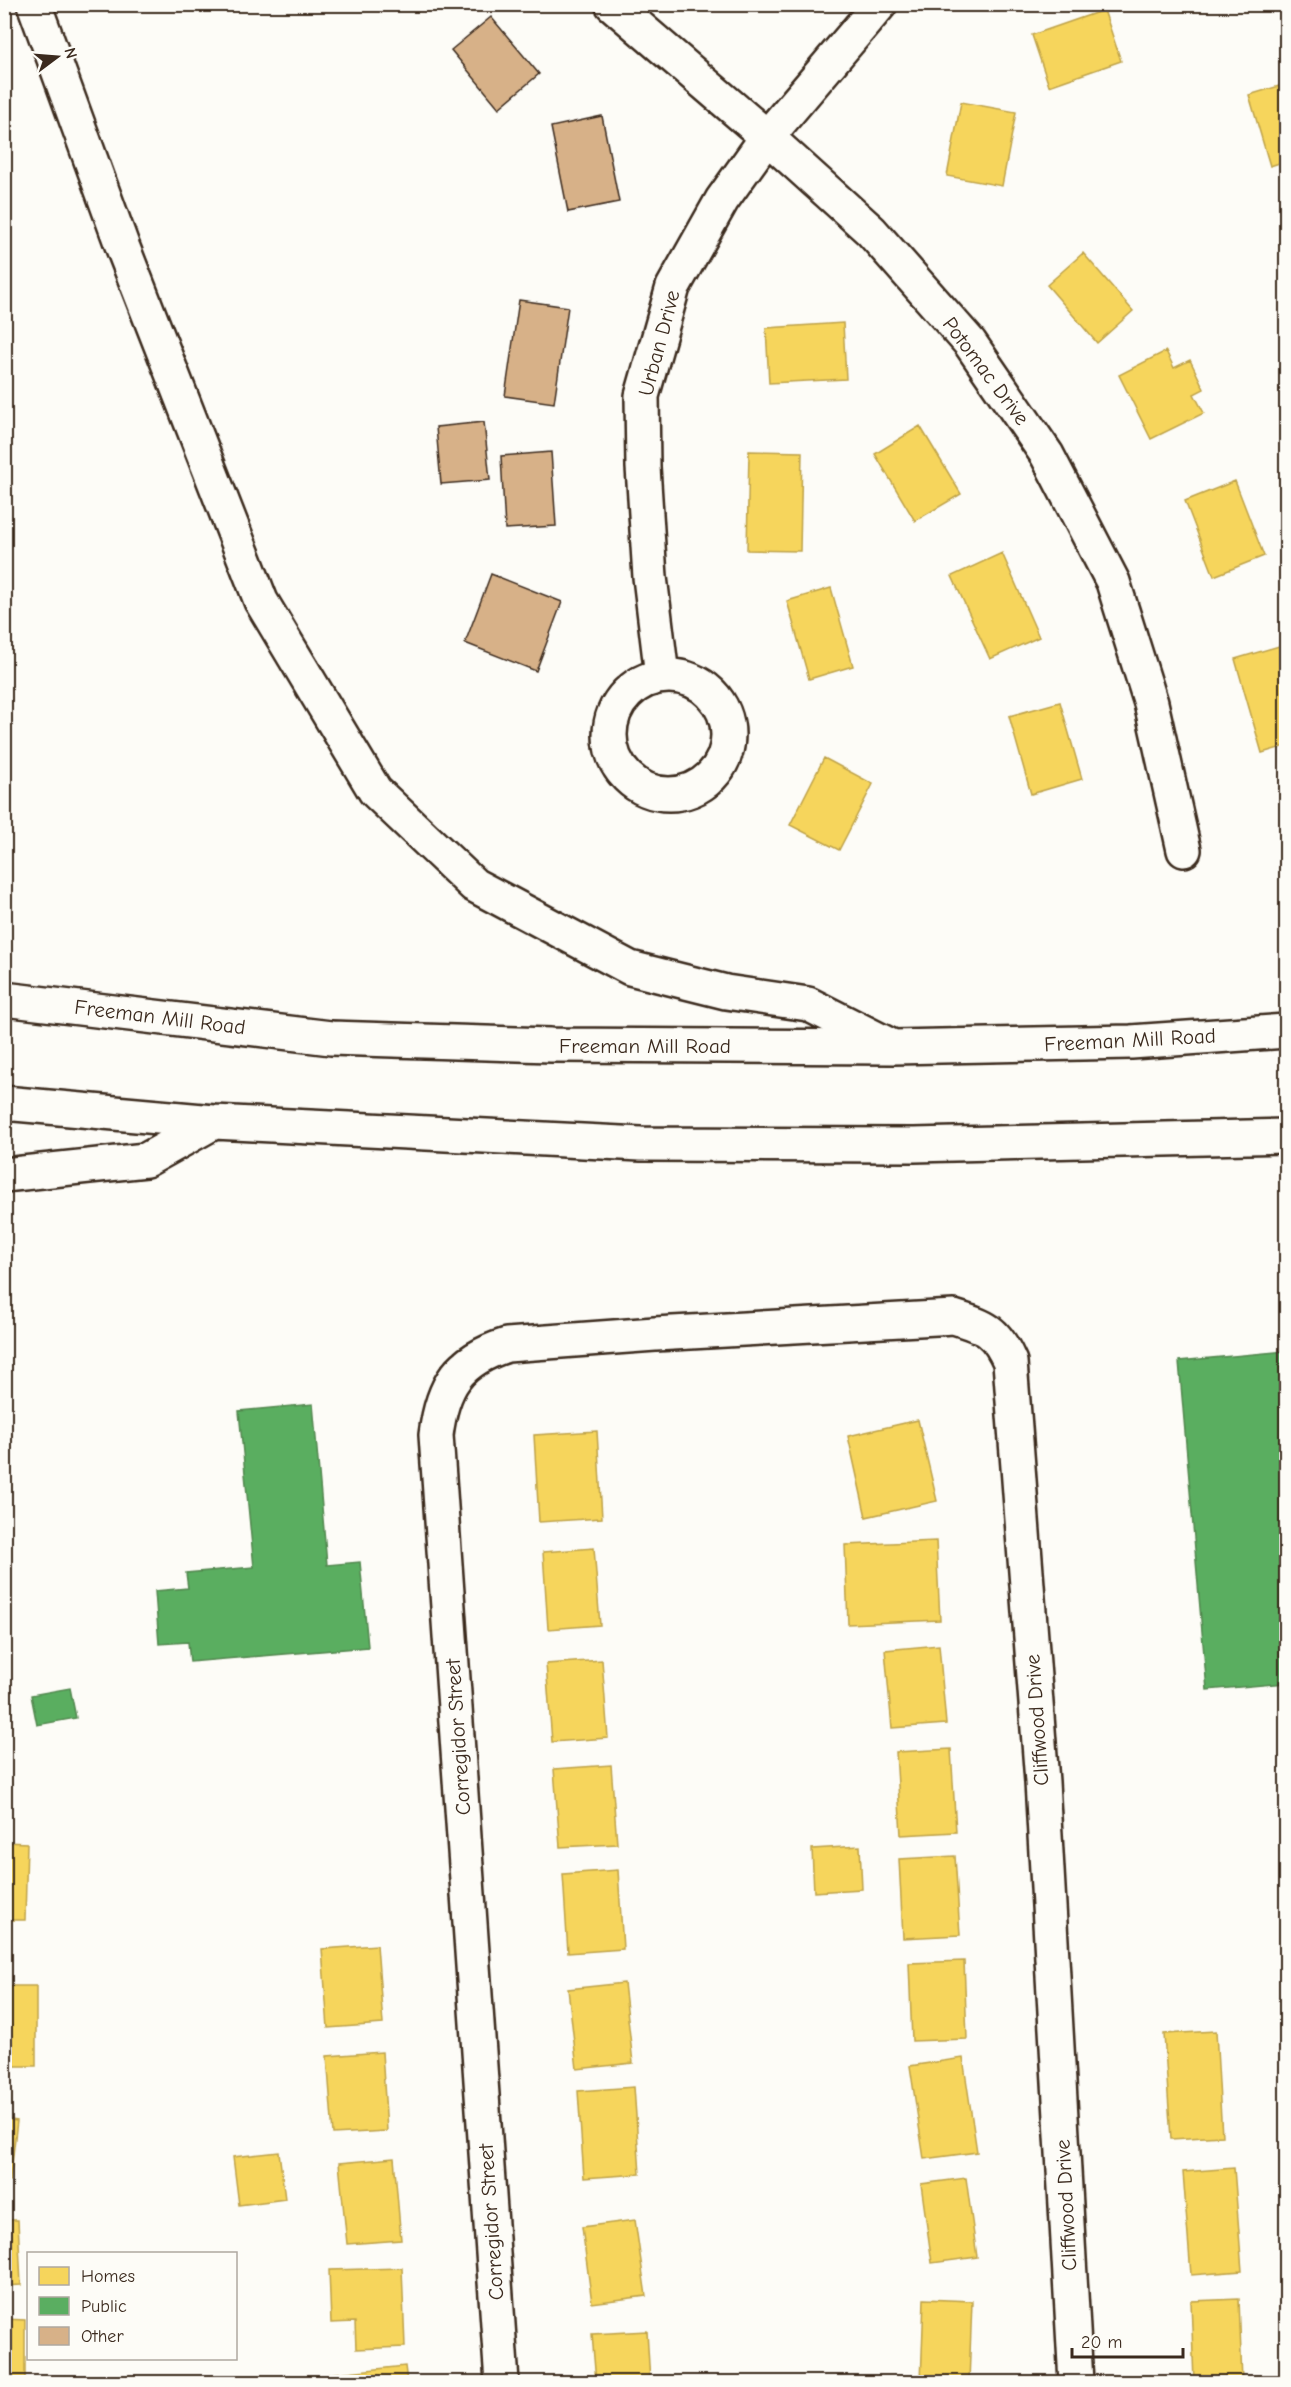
<svg xmlns="http://www.w3.org/2000/svg" width="1291" height="2387" viewBox="0 0 1291 2387" font-family="'Comic Neue',sans-serif">
  <style>
    .homes { fill: #f6d55c; stroke: #bea249; stroke-width: 1.5 }
    .public { fill: #5aae61; stroke: #51864d; stroke-width: 1.5 }
    .building { fill: #d7b188; stroke: #3b2a1e; stroke-width: 1.5 }
    .lines { fill: none; stroke-linecap: round; stroke-linejoin: round }
    .minor-casing { stroke: #3b2a1e; stroke-width: 38 }
    .motorway-casing { stroke: #3b2a1e; stroke-width: 38 }
    .minor { stroke: #fdfcf7; stroke-width: 33 }
    .motorway { stroke: #fdfcf7; stroke-width: 33 }
    .labels { text-anchor: middle; dominant-baseline: central; stroke-width: 6; stroke-linejoin: round; paint-order: stroke }
    .street-label { font-size: 21px; fill: #3b2a1e; stroke: #fdfcf7 }
  </style>
  <rect width="100%" height="100%" fill="#fdfcf7"/>
  <filter id="ink" filterUnits="userSpaceOnUse"><feTurbulence type="fractalNoise" baseFrequency=".0167" numOctaves="2"/><feDisplacementMap in="SourceGraphic" scale="12" xChannelSelector="R" yChannelSelector="G"/><feConvolveMatrix kernelMatrix="1 2 1 2 8 2 1 2 1" color-interpolation-filters="sRGB"/></filter>
  <g filter="url(#ink)">
    <!-- homes -->
    <path class="homes" d="M1104,10L1121,61L1049,86L1032,35Z
      M1286,84V161L1270,166L1249,95Z
      M961,102L1016,112L1002,186L947,176Z
      M1083,253L1133,311L1097,343L1047,285Z
      M843,323L846,379L769,383L766,328Z
      M1166,351L1174,368L1190,360L1204,389L1194,394L1204,413L1151,439L1119,375Z
      M920,426L961,494L915,521L875,454Z
      M749,451L802,452L800,551L747,550Z
      M1235,481L1264,556L1214,576L1185,501Z
      M1002,553L1039,637L990,659L952,576Z
      M831,588L853,666L809,679L787,601Z
      M1286,644V746L1262,753L1235,659Z
      M1060,702L1082,779L1031,794L1009,716Z
      M824,758L873,784L839,850L790,825Z
      M918,1420L937,1501L866,1517L848,1436Z
      M597,1431L602,1518L539,1522L534,1435Z
      M936,1541L940,1620L848,1624L845,1545Z
      M594,1548L600,1625L548,1629L543,1552Z
      M939,1645L946,1724L892,1728L885,1650Z
      M602,1660L608,1738L552,1742L546,1664Z
      M951,1749L956,1832L901,1835L896,1752Z
      M611,1765L617,1844L560,1847L554,1769Z
      M4,1842L27,1843L25,1920H4Z
      M860,1846L862,1889L814,1892L812,1849Z
      M955,1856L960,1935L903,1938L899,1859Z
      M618,1870L623,1949L568,1953L563,1874Z
      M377,1945L383,2024L328,2028L322,1949Z
      M964,1961L967,2039L912,2041L909,1963Z
      M624,1983L633,2063L577,2069L568,1989Z
      M4,1986H36V2066H4Z
      M1216,2031L1222,2136L1171,2139L1164,2034Z
      M382,2052L387,2131L333,2134L327,2056Z
      M963,2058L977,2152L924,2159L910,2066Z
      M634,2087L640,2174L584,2178L578,2091Z
      M4,2119L17,2121L10,2181L4,2180Z
      M279,2152L285,2199L239,2205L233,2157Z
      M394,2158L401,2240L347,2244L339,2163Z
      M1234,2168L1242,2271L1191,2275L1183,2172Z
      M966,2178L977,2257L932,2263L921,2184Z
      M4,2220H18L21,2285L4,2286Z
      M635,2220L646,2296L592,2303L582,2227Z
      M402,2268L405,2347L356,2349L355,2322L331,2323L329,2270Z
      M924,2299L972,2301L969,2382H921Z
      M1239,2299L1242,2382H1194L1191,2301Z
      M4,2319L25,2320V2382H4Z
      M647,2331L650,2382H596L592,2334Z
      M405,2366L407,2382H330L329,2374Z"/>
    <!-- public -->
    <path class="public" d="M1286,1351V1683L1207,1690L1179,1361Z
      M313,1404L327,1565L360,1562L368,1647L190,1662L188,1642L159,1644L155,1591L188,1588L186,1573L254,1567L239,1411Z
      M70,1688L76,1718L37,1725L31,1695Z"/>
    <!-- building -->
    <path class="building" d="M491,17L539,74L499,108L451,50Z
      M602,116L619,202L568,212L551,127Z
      M519,300L568,307L554,403L505,396Z
      M484,422L490,480L441,484L436,427Z
      M551,452L556,526L505,529L501,456Z
      M491,574L562,602L536,671L465,643Z"/>
    <g class="lines">
      <defs>
        <path id="minor" d="M612,4L767,137L871,231L970,343L1047,455L1113,582L1151,703L1184,850
          M610 735a59 59 0 1 1 118 0a59 59 0 1 1-118 0Z
          M662,676L650,577L643,467L642,396L673,287L722,200L767,137L880,4
          M502,2382L436,1435C442,1386 458,1360 507,1345L655,1334L954,1317C986,1327 996,1330 1010,1362L1042,1782L1076,2382"/>
        <path id="motorway" d="M34,4L123,248L261,601L375,791L474,885L630,968L726,992L808,1004L893,1047
          M4,999L331,1038L551,1045L893,1047L1131,1042L1286,1031
          M4,1103L214,1122L641,1144L914,1145L1286,1136
          M4,1175L146,1160L214,1122"/>
      </defs>
      <!-- minor casing -->
      <use href="#minor" class="minor-casing"/>
      <!-- motorway casing -->
      <use href="#motorway" class="motorway-casing"/>
      <!-- minor -->
      <use href="#minor" class="minor"/>
      <!-- motorway -->
      <use href="#motorway" class="motorway"/>
    </g>
  </g>
  <g class="labels">
    <!-- street labels -->
    <g class="street-label">
      <text transform="translate(659 343) rotate(-75)">Urban Drive</text>
      <text transform="translate(986 371) rotate(53)">Potomac Drive</text>
      <text transform="translate(160 1017) rotate(7)">Freeman Mill Road</text>
      <text transform="translate(1130 1040) rotate(-3)">Freeman Mill Road</text>
      <text x="645" y="1046">Freeman Mill Road</text>
      <text transform="translate(1037 1720) rotate(-94)">Cliffwood Drive</text>
      <text transform="translate(458 1737) rotate(-94)">Corregidor Street</text>
      <text transform="translate(1066 2205) rotate(-93)">Cliffwood Drive</text>
      <text transform="translate(491 2222) rotate(-94)">Corregidor Street</text>
    </g>
  </g>
  <!-- margin -->
  <rect width="1291" height="2387" fill="none" stroke="#fdfcf7" stroke-width="24"/>
  <rect x="12" y="12" width="1267" height="2363" fill="none" stroke="#3b2a1e" stroke-width="2" filter="url(#ink)"/>
  <!-- legend -->
  <rect x="27" y="2252" width="210" height="108" fill="#fdfcf7" stroke="#afa8a0" stroke-width="1.5"/>
  <rect x="39" y="2267" width="30" height="18" fill="#f6d55c" stroke="#afa8a0" stroke-width="1.5"/>
  <text x="81" y="2282" font-size="18" fill="#3b2a1e">Homes</text>
  <rect x="39" y="2297" width="30" height="18" fill="#5aae61" stroke="#afa8a0" stroke-width="1.5"/>
  <text x="81" y="2312" font-size="18" fill="#3b2a1e">Public</text>
  <rect x="39" y="2327" width="30" height="18" fill="#d7b188" stroke="#afa8a0" stroke-width="1.5"/>
  <text x="81" y="2342" font-size="18" fill="#3b2a1e">Other</text>
  <!-- north arrow -->
  <g transform="translate(57 57) rotate(74)" stroke="#fdfcf7" stroke-width="4.5" paint-order="stroke">
  <path d="M0-4.5L10 22L0 15L-10 22Z" fill="#3b2a1e"/>
  <text y="-9" font-size="16" font-weight="bold" text-anchor="middle" fill="#3b2a1e">N</text>
  </g>
  <!-- scale -->
  <path d="M1072 2348v9h111v-9" fill="none" stroke="#3b2a1e" stroke-width="3"/>
  <text x="1081" y="2348" font-size="18" fill="#3b2a1e" stroke="#fdfcf7" stroke-width="4.5" paint-order="stroke">20 m</text>
</svg>
